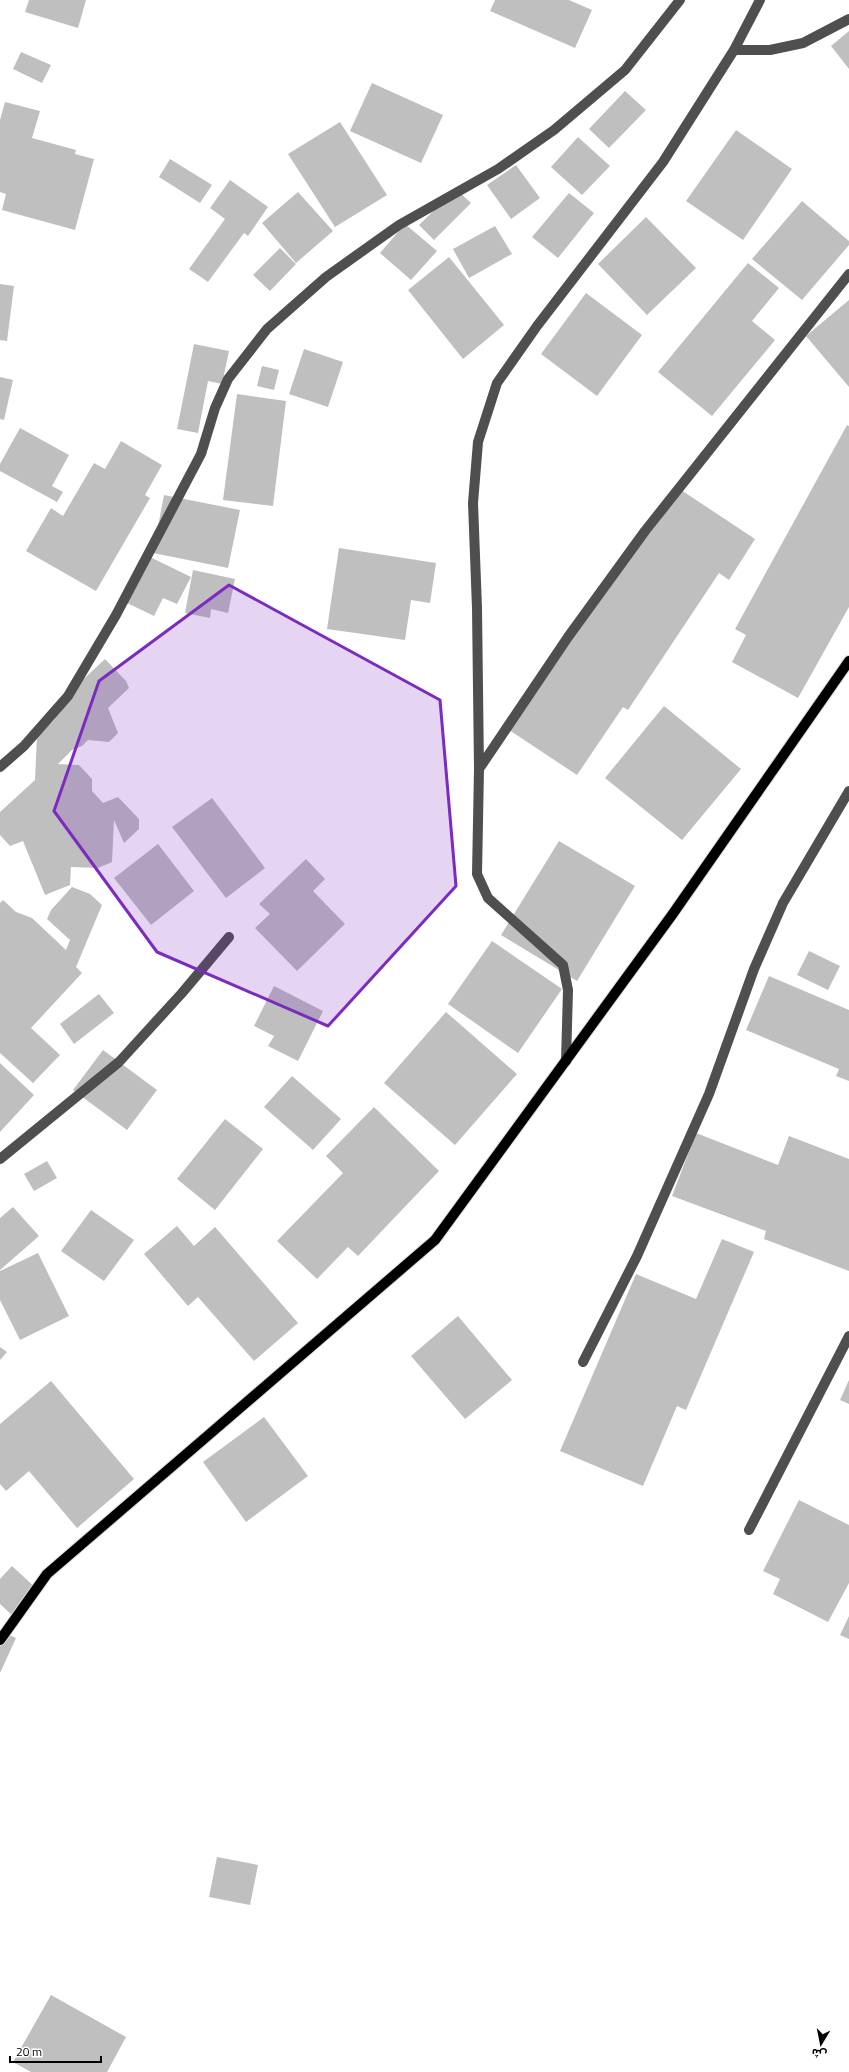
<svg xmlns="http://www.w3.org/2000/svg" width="849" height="2072" viewBox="0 0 849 2072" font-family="'Titillium Web','Noto Sans Arabic',sans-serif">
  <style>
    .building { fill: #bfbfbf }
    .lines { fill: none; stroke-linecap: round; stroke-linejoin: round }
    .major-casing { stroke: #dbdbdb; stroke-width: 12 }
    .minor { stroke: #4f4f4f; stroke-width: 10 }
    .major { stroke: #000; stroke-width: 10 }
    .marked { fill: #7b2cbf; fill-opacity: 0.2; stroke: #7b2cbf; stroke-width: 3; stroke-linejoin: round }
  </style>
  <rect width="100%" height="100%" fill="#fff"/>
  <!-- building -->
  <path class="building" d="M29,0H86L78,28L25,12Z
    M495,0H569L592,10L575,48L490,11Z
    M849,31V69L831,46Z
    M21,52L51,65L42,83L13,69Z
    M372,83L443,115L421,163L350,131Z
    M625,91L646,110L609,148L589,129Z
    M5,102L40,111L32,138L76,150L75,154L94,159L75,230L2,210L6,194L0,192V120Z
    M340,122L387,195L335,227L288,154Z
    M736,130L792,169L743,240L686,201Z
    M578,137L610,166L582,195L551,167Z
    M170,159L212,185L200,203L159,177Z
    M516,165L540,198L511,219L487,185Z
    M230,180L268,207L248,236L244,233L208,282L189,269L225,219L210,208Z
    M456,189L471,203L434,240L419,225Z
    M298,192L333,231L296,263L262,223Z
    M569,193L594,213L558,258L532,237Z
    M802,201L849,241V245L802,300L752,259Z
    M646,217L696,268L647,315L598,264Z
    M405,224L437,251L411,280L380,253Z
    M495,226L512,254L469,278L453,249Z
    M280,248L296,264L270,291L253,275Z
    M449,257L504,325L463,359L408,290Z
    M748,263L779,288L752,321L775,340L712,416L658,372Z
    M0,284L14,286L7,341L0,340Z
    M586,293L642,335L597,396L541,354Z
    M849,300V387L806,336Z
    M194,344L229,351L222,384L208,381L198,433L177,429Z
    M304,349L343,362L328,407L289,394Z
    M262,366L279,370L274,390L257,386Z
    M0,377L13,380L4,420L0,419Z
    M237,394L286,401L273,506L223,500Z
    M847,425L849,426V607L798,698L732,662L746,635L735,629Z
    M20,428L69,455L52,486L63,492L57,502L0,471V464Z
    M121,441L162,465L145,495L150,498L96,591L26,551L51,508L63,516L94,463L105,469Z
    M675,486L755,539L729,580L719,573L628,710L623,707L577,775L503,726L624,562Z
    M164,495L240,510L228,568L153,553Z
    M339,548L436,563L430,603L411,600L405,640L327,629Z
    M148,556L191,577L177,604L163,598L154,616L125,602Z
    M193,570L235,579L228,613L211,609L210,618L185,613Z
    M105,659L126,681L129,688L108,708L118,733L109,742L88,740L82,746L72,750L58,764L79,765L92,779V791L103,803L118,797L139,819V829L124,843L114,820L112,862L98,868L71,867L70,885L45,895L23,841L10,846L0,835V812L35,780L37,736L55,719L56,705Z
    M664,706L741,769L682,840L605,778Z
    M212,798L265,868L226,898L172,827Z
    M559,841L635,886L577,981L501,935Z
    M158,844L194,891L151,925L114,878Z
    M306,859L325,879L313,891L345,924L297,971L255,928L270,914L259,904Z
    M72,887L90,894L102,905L76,967L82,973L31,1028L60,1055L33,1083L0,1053V903L3,900L16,912L32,918L66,950L70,940L47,919L51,910Z
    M492,941L562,989L518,1053L448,1004Z
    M809,951L840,966L828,990L797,975Z
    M769,976L849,1010V1081L836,1076L839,1069L746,1030Z
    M274,986L323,1011L298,1061L268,1046L274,1036L254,1026Z
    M99,994L114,1013L74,1044L60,1024Z
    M446,1012L517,1074L455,1145L384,1083Z
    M103,1050L157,1090L127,1130L73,1090Z
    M0,1063L34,1095L0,1132Z
    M292,1076L341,1119L313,1150L264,1107Z
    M374,1107L439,1171L358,1256L348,1247L317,1279L277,1241L343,1173L326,1156Z
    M225,1119L263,1149L215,1210L177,1179Z
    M696,1133L778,1165L789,1136L849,1159V1271L764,1239L766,1231L672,1196Z
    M47,1161L57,1178L34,1191L24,1174Z
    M13,1207L39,1236L0,1270V1218Z
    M91,1210L134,1240L104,1281L61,1251Z
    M177,1226L194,1246L215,1227L298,1323L254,1361L198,1297L188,1306L144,1254Z
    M722,1239L754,1252L686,1410L677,1406L643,1486L560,1451L636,1274L696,1299Z
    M38,1253L69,1316L20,1340L0,1300V1271Z
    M458,1316L512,1380L465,1419L411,1356Z
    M0,1347L7,1352L0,1360Z
    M849,1380V1404L840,1400Z
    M51,1381L134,1479L77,1528L29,1471L6,1491L0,1484V1424Z
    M264,1417L308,1476L246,1522L203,1462Z
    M799,1500L849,1525V1583L828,1622L773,1594L780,1579L763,1571Z
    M12,1566L37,1589L13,1616L0,1604V1579Z
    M849,1616V1639L840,1635Z
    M0,1631L16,1638L0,1673Z
    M217,1857L258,1865L250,1905L209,1897Z
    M51,1995L126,2037L107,2072H31L13,2062Z"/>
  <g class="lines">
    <defs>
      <path id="major" d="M0,1640L47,1574L435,1240L672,915L849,661"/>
    </defs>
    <!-- major casing -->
    <use href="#major" class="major-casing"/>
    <!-- minor -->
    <path class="minor" d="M734,50H770L803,43L849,19
      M0,767L24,746L68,696L116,615L201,454L215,408L228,379L267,329L326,277L399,225L498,169L554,130L625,70L680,0
      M479,769L568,637L645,531L849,274
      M566,1061L568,990L563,965L488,898L477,874L479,769L477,608L473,503L478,442L497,383L537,326L663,162L734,50L760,0
      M0,1159L119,1062L182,993L229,937
      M583,1362L637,1256L709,1094L754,969L783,903L849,791
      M749,1530L849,1336"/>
    <!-- major -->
    <use href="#major" class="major"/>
  </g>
  <!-- marked area -->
  <path class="marked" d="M229,585L440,700L456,886L328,1026L157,952L54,811L99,681Z"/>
  <!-- north arrow -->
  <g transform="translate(821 2044) rotate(190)" stroke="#ffffff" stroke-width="3" paint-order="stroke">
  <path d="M0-3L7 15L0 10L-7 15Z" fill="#000000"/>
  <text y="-6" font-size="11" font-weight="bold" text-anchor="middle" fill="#000000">ش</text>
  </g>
  <!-- scale -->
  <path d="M10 2056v6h91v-6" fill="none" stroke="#000000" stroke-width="2"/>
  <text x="16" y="2056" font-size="12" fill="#000000" stroke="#ffffff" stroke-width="3" paint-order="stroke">20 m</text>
</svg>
